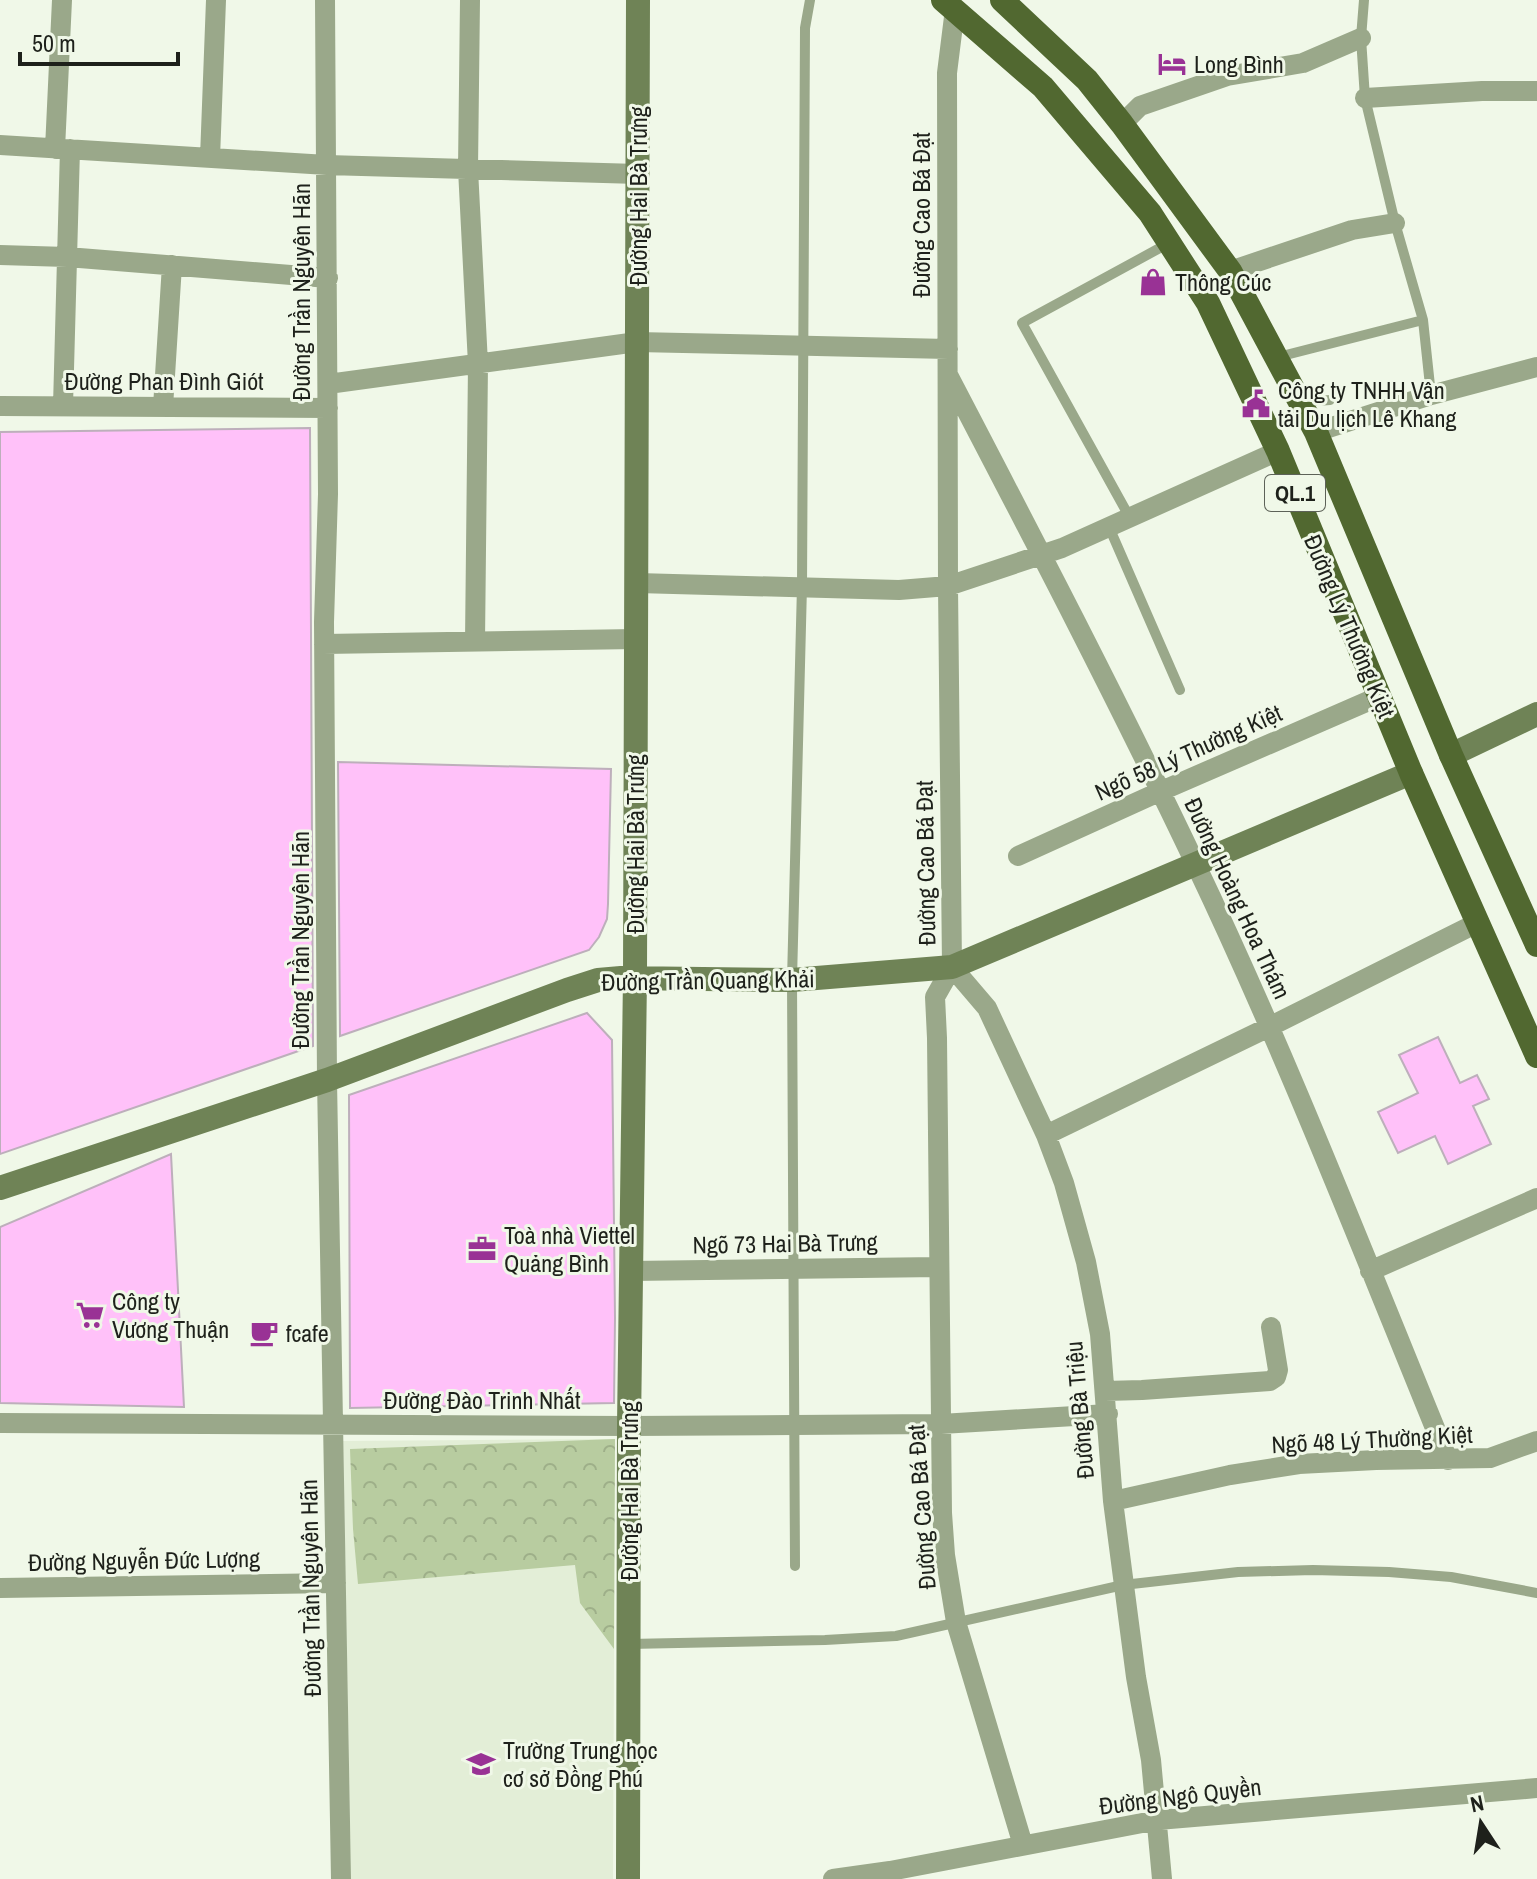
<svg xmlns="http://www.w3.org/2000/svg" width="1537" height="1879" viewBox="0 0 1537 1879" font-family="'Archivo Narrow',sans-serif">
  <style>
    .built { fill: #e3eed7 }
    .forest { fill: url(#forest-crowns) }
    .building { fill: #ffc1f9; stroke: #bdafbb; stroke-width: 2 }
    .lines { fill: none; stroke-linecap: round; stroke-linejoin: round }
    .lane { stroke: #9aa88a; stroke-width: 10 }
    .street { stroke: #9aa88a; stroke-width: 20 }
    .secondary { stroke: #6f8356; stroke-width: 24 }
    .primary { stroke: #516830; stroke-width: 24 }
    .labels { text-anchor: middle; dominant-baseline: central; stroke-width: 6; stroke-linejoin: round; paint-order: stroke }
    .shield { fill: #f0f8e8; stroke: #5d6258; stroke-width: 2 }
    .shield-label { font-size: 22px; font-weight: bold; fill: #1e211b }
    .poi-label { font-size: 24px; fill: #1e211b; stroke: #f0f8e8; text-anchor: start }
    .street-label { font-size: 24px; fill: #1e211b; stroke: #f0f8e8 }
  </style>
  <defs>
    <pattern id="forest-crowns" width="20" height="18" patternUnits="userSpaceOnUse" patternTransform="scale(2)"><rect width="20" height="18" fill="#b8cca0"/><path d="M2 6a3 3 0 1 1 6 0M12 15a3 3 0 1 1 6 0" fill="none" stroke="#9eaf89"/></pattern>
  </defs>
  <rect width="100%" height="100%" fill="#f0f8e8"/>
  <!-- built -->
  <path class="built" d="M615,1439L613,1879H351L343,1441Z"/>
  <!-- forest -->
  <path class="forest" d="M615,1439L614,1649L580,1603L575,1565L358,1584L353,1529L350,1449Z"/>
  <!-- building -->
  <path class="building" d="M310,428L313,1046L0,1154V432Z
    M338,762L611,769L608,904L607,919L599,937L589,950L340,1036Z
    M587,1013L612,1040L615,1318L614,1403L350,1408L349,1095Z
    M1438,1037L1460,1083L1477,1075L1489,1099L1473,1106L1491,1144L1448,1164L1435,1136L1398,1153L1378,1112L1418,1093L1399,1055Z
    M171,1154L184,1407L0,1403V1227Z"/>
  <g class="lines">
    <!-- lane -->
    <path class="lane" d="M1364,0L1361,38L1365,98L1395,223L1423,320L1431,395
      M1278,357L1423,320
      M1302,402L1330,400
      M1130,518L1022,323L1169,243
      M1109,527L1180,690
      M795,1566L792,980L802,586L805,28L810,0
      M629,1644L825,1640L896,1636L1123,1585L1238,1572L1313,1570L1389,1572L1451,1577L1537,1593"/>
    <!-- street -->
    <path class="street" d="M325,0L328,494L324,622L327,1080L341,1879
      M470,0L468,169L478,364L475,642
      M955,9L947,73L948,586L952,967L935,997L937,1038L942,1513L945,1555L956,1622L1023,1845
      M1365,98L1482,91H1537
      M1122,124L1140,106L1227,76L1303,63L1361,38
      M0,145L327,165L638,174
      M55,149L62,0
      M210,158L216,0
      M0,255L67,257L328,278
      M1230,271L1352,230L1395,223
      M949,377C1033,538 1117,699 1195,863C1288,1058 1366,1260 1448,1460
      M328,384L637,342L948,349
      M0,406L328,408
      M63,406L70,149
      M163,407L172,265
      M1316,432L1431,395L1537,367
      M637,583L899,590L948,586L1062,548L1278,451
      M324,644L636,639
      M1018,856L1159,792L1380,696
      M952,967L987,1008L1046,1135L1064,1183L1086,1262L1100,1334L1113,1501L1136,1677L1151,1760L1162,1879
      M1046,1135L1269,1027L1477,923
      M631,1271L939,1267
      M1370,1271L1537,1198
      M1105,1391L1142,1390L1270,1381L1276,1377L1278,1370L1271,1327
      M0,1423L629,1426L793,1425L941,1424L1108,1414
      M1113,1501L1230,1475L1299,1464L1376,1460L1490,1458L1537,1441
      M0,1588L336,1583
      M833,1879L890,1871L1158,1820L1537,1788"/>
    <!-- secondary -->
    <path class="secondary" d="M1451,755L1537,714
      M0,1188L327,1080L567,990L598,980L621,978L792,980L952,967L1411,773
      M628,1879L629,1426L635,977L638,0"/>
    <!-- primary -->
    <path class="primary" d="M943,0L1043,87L1150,213L1208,303L1278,451L1411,773L1537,1056
      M1002,0L1087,80L1122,124L1230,271L1316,432L1451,755L1537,945"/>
  </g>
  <!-- icons -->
  <defs>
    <symbol id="hotel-bare" viewBox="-9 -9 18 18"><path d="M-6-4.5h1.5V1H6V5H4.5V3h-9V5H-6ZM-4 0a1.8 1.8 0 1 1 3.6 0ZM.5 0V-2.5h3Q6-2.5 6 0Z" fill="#993295" stroke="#f0f8e8" stroke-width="2.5" paint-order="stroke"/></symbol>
    <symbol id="shop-bare" viewBox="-9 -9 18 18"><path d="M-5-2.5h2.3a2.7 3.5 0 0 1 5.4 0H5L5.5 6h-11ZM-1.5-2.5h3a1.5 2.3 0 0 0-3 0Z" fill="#993295" stroke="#f0f8e8" stroke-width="2.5" paint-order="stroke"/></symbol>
    <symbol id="civic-bare" viewBox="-9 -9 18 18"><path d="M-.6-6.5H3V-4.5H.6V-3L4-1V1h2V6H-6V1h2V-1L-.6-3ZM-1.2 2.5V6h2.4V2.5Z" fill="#993295" stroke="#f0f8e8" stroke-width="2.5" paint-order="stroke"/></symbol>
    <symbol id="office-bare" viewBox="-9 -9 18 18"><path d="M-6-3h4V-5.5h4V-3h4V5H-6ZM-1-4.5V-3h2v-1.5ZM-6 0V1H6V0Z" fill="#993295" stroke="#f0f8e8" stroke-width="2.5" paint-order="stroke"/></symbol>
    <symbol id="supermarket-bare" viewBox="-9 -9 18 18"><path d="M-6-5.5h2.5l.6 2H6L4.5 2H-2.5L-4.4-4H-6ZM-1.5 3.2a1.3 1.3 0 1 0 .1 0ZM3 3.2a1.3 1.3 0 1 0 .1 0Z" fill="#993295" stroke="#f0f8e8" stroke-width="2.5" paint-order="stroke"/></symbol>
    <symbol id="cafe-bare" viewBox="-9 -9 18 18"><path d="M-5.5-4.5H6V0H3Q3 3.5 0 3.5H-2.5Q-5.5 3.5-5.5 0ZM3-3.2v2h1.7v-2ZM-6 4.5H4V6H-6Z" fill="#993295" stroke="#f0f8e8" stroke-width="2.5" paint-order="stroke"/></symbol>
    <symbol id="school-bare" viewBox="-9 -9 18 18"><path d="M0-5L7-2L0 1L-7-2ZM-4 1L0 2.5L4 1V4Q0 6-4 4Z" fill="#993295" stroke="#f0f8e8" stroke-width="2.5" paint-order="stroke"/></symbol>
  </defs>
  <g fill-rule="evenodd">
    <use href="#hotel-bare" x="1152" y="44" width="40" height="40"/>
    <use href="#shop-bare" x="1133" y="262" width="40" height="40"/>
    <use href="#civic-bare" x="1236" y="384" width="40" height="40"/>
    <use href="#office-bare" x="462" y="1229" width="40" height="40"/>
    <use href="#supermarket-bare" x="70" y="1295" width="40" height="40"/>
    <use href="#cafe-bare" x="244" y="1313" width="40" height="40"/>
    <use href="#school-bare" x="461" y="1744" width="40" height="40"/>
  </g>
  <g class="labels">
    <!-- shield labels -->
    <rect class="shield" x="1265" y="475" width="60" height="36" rx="6"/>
    <g class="shield-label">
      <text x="1295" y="493">QL.1</text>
    </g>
    <!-- poi labels -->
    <g class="poi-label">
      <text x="1194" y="64">Long Bình</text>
      <text x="1175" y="282">Thông Cúc</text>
      <text x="1278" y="390">Công ty TNHH Vận<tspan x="1278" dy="28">tải Du lịch Lê Khang</tspan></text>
      <text x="504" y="1235">Toà nhà Viettel<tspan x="504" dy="28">Quảng Bình</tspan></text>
      <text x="112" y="1301">Công ty<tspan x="112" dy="28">Vương Thuận</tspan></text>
      <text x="286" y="1333">fcafe</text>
      <text x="503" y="1750">Trường Trung học<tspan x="503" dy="28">cơ sở Đồng Phú</tspan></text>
    </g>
    <!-- street labels -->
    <g class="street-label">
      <text transform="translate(638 196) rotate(-90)">Đường Hai Bà Trưng</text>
      <text transform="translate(921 215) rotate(-90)">Đường Cao Bá Đạt</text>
      <text transform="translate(301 292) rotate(-90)">Đường Trần Nguyên Hãn</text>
      <text x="164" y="381">Đường Phan Đình Giót</text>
      <text transform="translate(1350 626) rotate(67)">Đường Lý Thường Kiệt</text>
      <text transform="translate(1188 752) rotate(-24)">Ngõ 58 Lý Thường Kiệt</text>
      <text transform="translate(635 844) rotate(-90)">Đường Hai Bà Trưng</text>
      <text transform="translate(925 863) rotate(-91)">Đường Cao Bá Đạt</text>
      <text transform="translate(1238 898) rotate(65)">Đường Hoàng Hoa Thám</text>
      <text transform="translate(300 940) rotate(-90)">Đường Trần Nguyên Hãn</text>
      <text transform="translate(708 980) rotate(-1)">Đường Trần Quang Khải</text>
      <text transform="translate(785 1243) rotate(-1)">Ngõ 73 Hai Bà Trưng</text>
      <text x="482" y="1400">Đường Đào Trinh Nhất</text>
      <text transform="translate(1079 1410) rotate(-95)">Đường Bà Triệu</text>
      <text transform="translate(1372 1439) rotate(-3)">Ngõ 48 Lý Thường Kiệt</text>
      <text transform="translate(629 1491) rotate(-90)">Đường Hai Bà Trưng</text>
      <text transform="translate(921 1507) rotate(-94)">Đường Cao Bá Đạt</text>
      <text transform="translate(144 1560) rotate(-1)">Đường Nguyễn Đức Lượng</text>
      <text transform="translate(310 1588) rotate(-91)">Đường Trần Nguyên Hãn</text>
      <text transform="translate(1180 1796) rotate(-7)">Đường Ngô Quyền</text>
    </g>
  </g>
  <!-- north arrow -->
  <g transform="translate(1481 1823) rotate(348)" stroke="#f0f8e8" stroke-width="6" paint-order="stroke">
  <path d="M0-6L14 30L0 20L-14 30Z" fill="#1e211b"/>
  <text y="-12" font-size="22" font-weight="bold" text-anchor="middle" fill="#1e211b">N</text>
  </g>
  <!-- scale -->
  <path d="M20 52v12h158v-12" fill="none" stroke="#1e211b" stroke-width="4"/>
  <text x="32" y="52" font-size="24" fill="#1e211b" stroke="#f0f8e8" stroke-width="6" paint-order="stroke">50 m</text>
</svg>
